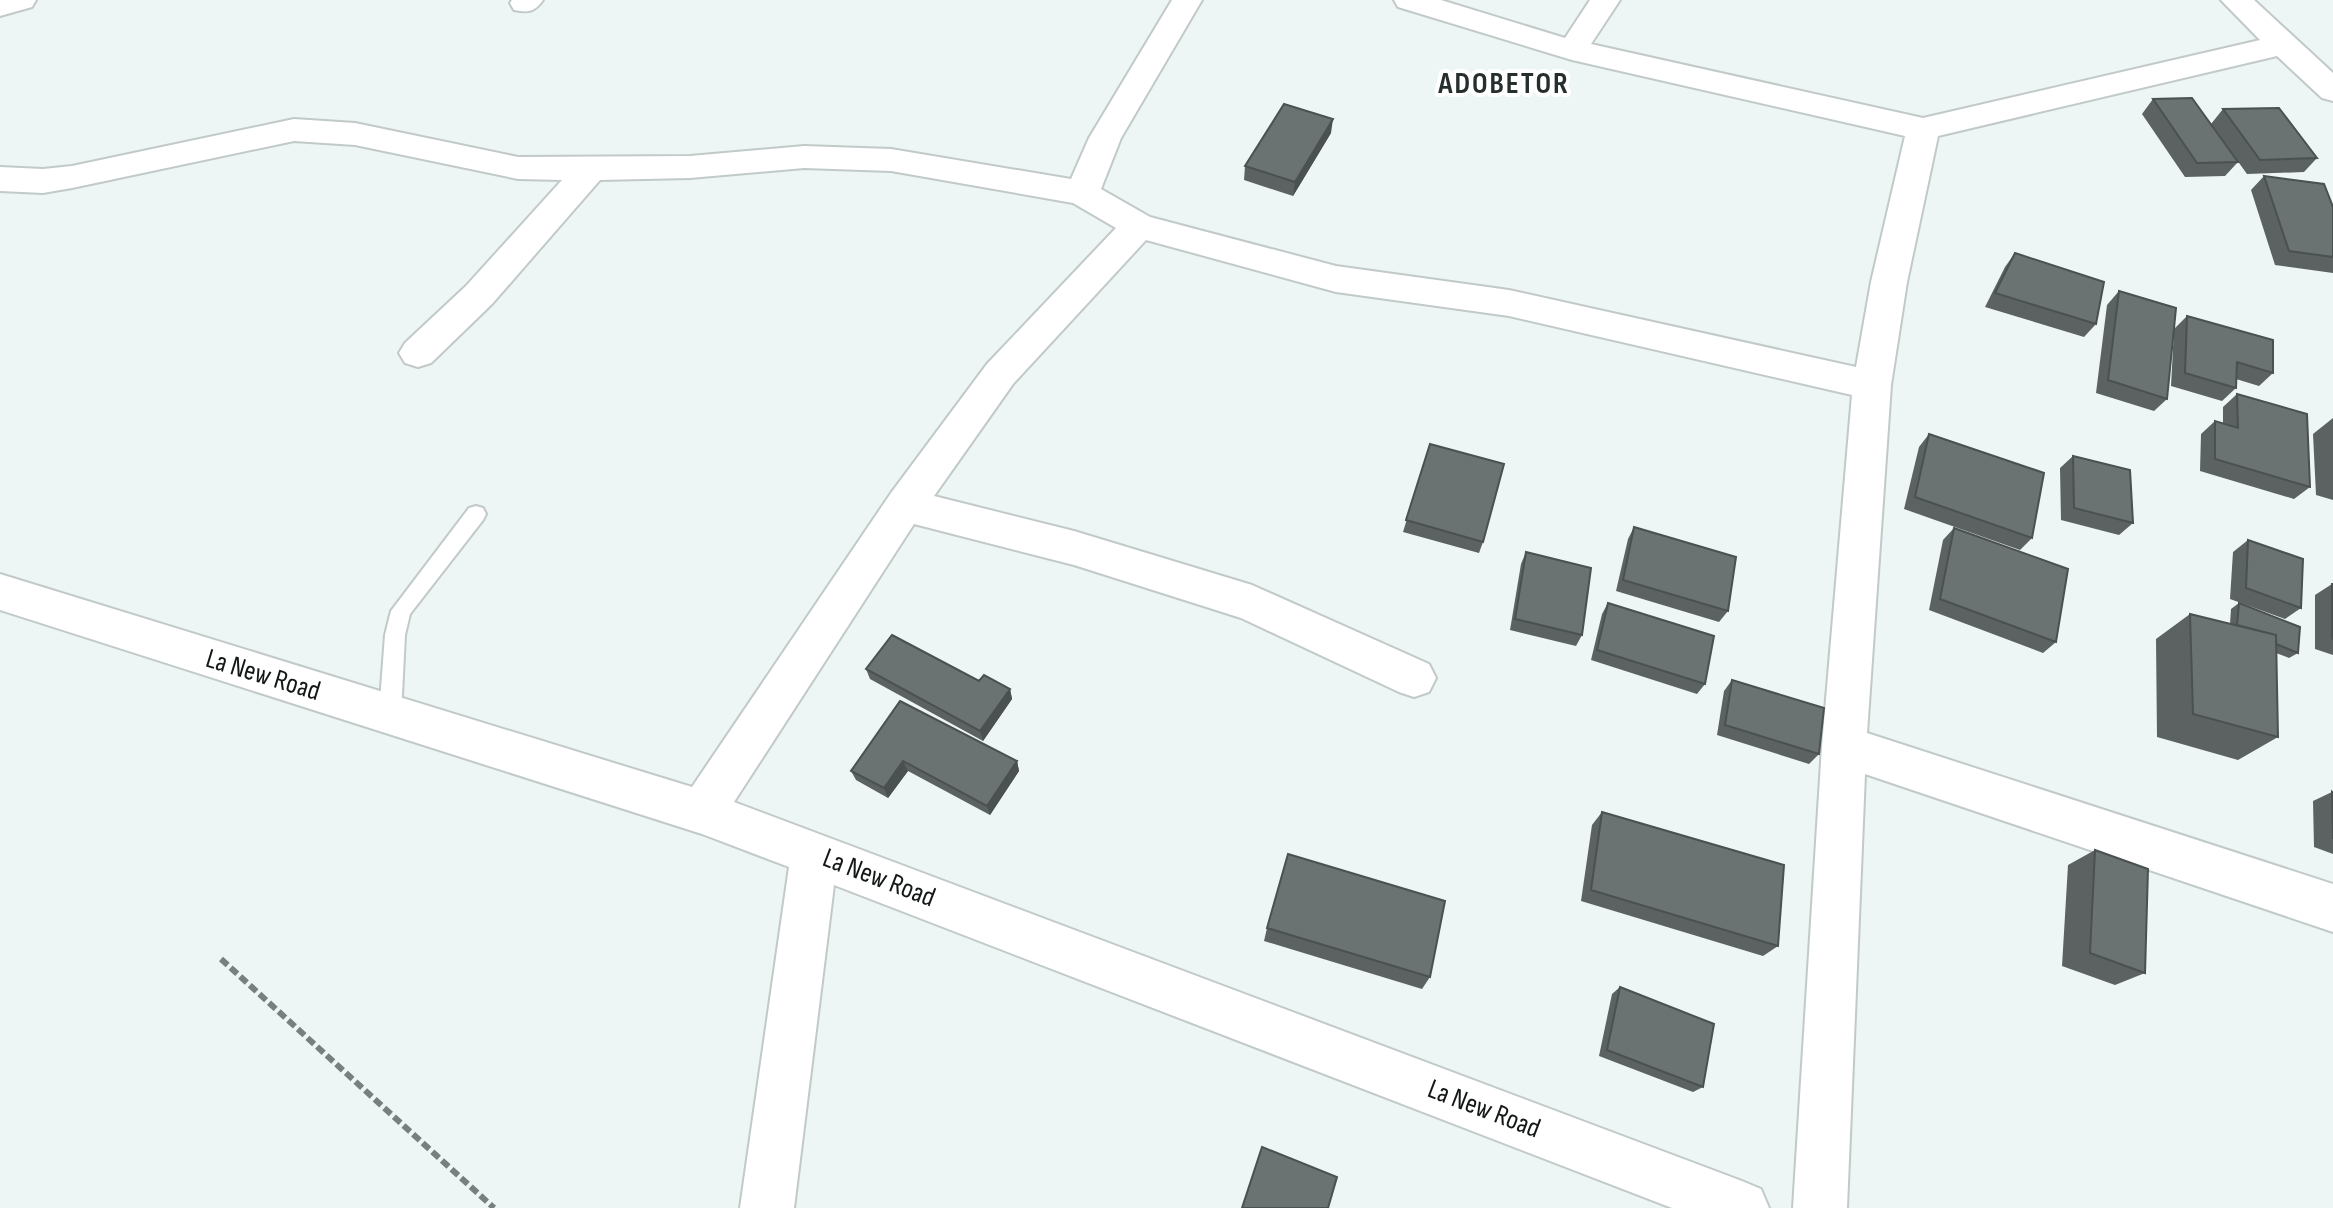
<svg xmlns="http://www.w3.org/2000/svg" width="2333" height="1208" viewBox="0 0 2333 1208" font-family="'Sofia Sans Condensed',sans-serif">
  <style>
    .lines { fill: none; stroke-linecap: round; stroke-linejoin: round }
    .service-casing { stroke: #c1c9c9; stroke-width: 4 }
    .minor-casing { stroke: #c1c9c9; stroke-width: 4 }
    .path { stroke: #797e7e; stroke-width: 6; stroke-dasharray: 9 4; stroke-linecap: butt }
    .service { fill: #fff; fill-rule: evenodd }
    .minor { fill: #fff; fill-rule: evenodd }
    .wall { fill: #5c6262 }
    .shaded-wall { fill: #4b5050 }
    .building { fill: #6b7272; stroke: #4b5050; stroke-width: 2 }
    .labels { text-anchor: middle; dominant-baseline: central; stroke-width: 8; stroke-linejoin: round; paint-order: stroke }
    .street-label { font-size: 28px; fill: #141717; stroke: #fff }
    .far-district-label { font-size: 30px; font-weight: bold; letter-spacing: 2px; fill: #272e2e; stroke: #fff }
  </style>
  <rect width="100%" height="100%" fill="#edf5f5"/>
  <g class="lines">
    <defs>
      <path id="service" d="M476,506L483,508L486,514L483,520L410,614L405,635L401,715L397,722L390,724L383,722L379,715L385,635L391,611L469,508Z"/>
      <path id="minor" d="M0,0H36L32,7L0,16Z
        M512,0H543C535,12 528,13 514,10L510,3Z
        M1172,0H1202L1121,138L1101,189L1150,217L1336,266L1509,290L1856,367L1871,282L1905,136L1572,60L1398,7L1394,0H1441L1565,38L1590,0H1620L1591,44L1923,118L2260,40L2221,0H2254L2333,73V101L2322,98L2277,56L1938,136L1907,282L1891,385L1867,733L2333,884V932L1865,774L1847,1208H1793L1822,746L1852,395L1509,316L1336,292L1146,240L1013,384L934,496L1074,531L1252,585L1429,664L1436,678L1429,692L1414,697L1399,692L1241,618L1074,565L914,524L734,802L1742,1181L1761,1189L1769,1208H1672L834,885L794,1208H740L789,867L702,834L0,610V574L692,787L891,493L987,364L1116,228L1073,203L891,171L804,168L690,178L600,180L492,304L431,363L418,367L405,363L399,353L405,343L466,286L562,180L518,179L355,145L294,141L72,188L43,193L0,191V167L43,169L72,166L294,119L355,123L518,157L690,156L804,146L891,149L1071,179L1089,138Z"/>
    </defs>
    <!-- service casing -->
    <use href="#service" class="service-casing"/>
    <!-- minor casing -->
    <use href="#minor" class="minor-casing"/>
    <!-- path -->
    <path class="path" d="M221,959L494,1208"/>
    <!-- service -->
    <use href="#service" class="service"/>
    <!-- minor -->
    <use href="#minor" class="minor"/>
  </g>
  <!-- wall -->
  <path class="wall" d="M2153,99L2238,162L2225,176L2185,177L2142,114Z
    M2223,109L2317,158L2304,172L2247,174L2211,124Z
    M1331,133L1293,196L1244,180L1245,166Z
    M2264,176L2333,257V273L2275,265L2251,190Z
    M2015,253L2096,324L2084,337L1985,307L2005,267Z
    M2119,291L2174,329L2187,316L2273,373L2259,386L2236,379V388L2222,401L2171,386L2174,330L2167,399L2154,411L2096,393L2107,305Z
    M2237,394L2310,487L2294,499L2200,471L2201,434L2215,421L2223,424V407Z
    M2333,418V500L2316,495L2313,434Z
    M1929,434L2032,538L2020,550L1904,509L1919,447Z
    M1430,444L1483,542L1479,553L1403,532Z
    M2073,456L2133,523L2119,535L2061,520L2060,468Z
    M1634,527L1728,611L1719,622L1616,591L1628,539Z
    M1954,528L2056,642L2043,653L1929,610L1943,540Z
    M2248,540L2301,608L2285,619L2230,599L2233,552Z
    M1526,552L1582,635L1576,646L1510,630L1521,564Z
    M2332,584H2333V655L2315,649V595Z
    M1608,603L1705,684L1697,694L1591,660L1602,614Z
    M2239,603L2298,653L2289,658L2276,653L2278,737L2238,760L2157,737L2156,639L2190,614L2230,624L2231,609Z
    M866,669L979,681L1010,689L1012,699L983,741L870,679Z
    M1732,680L1819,754L1809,764L1717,735L1724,691Z
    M900,701L1017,761L1019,771L990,815L908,771L888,798L856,780L851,771Z
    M2332,792L2333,793V854L2314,847L2313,801Z
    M1602,812L1778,946L1763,956L1581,901L1592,825Z
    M2095,850L2145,973L2115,985L2062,966L2068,865Z
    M1267,928L1430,977L1422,989L1264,941Z
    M1620,987L1703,1087L1693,1092L1599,1056L1612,994Z"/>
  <!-- shaded-wall -->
  <path class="shaded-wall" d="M1333,119L1331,133L1293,196L1295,182Z
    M1010,689L1012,699L983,741L980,731Z
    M903,761L908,771L888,798L884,788Z
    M1017,761L1019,771L990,815L987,806Z"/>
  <!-- building -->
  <path class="building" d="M2192,98L2238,162L2197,163L2153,99Z
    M1284,104L1333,119L1295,182L1245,166Z
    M2279,108L2317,158L2260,160L2223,109Z
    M2264,176L2324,184L2333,207V257L2289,251Z
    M2015,253L2104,282L2096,324L1995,293Z
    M2119,291L2176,308L2167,399L2108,380Z
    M2187,316L2273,340V373L2237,362L2236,388L2185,373Z
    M2237,394L2307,414L2310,487L2215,459V421L2238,428Z
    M1929,434L2044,473L2032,538L1915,497Z
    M1430,444L1504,464L1483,542L1406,520Z
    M2073,456L2130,470L2133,523L2074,508Z
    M1634,527L1736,557L1728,611L1623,580Z
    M1954,528L2068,569L2056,642L1940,599Z
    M2248,540L2303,559L2301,608L2246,588Z
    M1526,552L1591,568L1582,635L1515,619Z
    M2332,584H2333V639L2332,638Z
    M1608,603L1714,636L1705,684L1597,650Z
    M2239,603L2300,627L2298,653L2276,644V635L2237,625Z
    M2190,614L2276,635L2278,737L2193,714Z
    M892,635L979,681L984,675L1010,689L980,731L866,669Z
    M1732,680L1824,708L1819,754L1725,725Z
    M900,701L1017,761L987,806L903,761L884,788L851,771Z
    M2332,792L2333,793V839V838Z
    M1602,812L1784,865L1778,946L1591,890Z
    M2095,850L2148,869L2145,973L2090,953Z
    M1288,854L1445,901L1430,977L1267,928Z
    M1620,987L1714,1024L1703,1087L1607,1050Z
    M1262,1147L1337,1177L1328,1208H1242Z"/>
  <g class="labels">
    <!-- street labels -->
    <g class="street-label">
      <text transform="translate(263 675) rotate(17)">La New Road</text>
      <text transform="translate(879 878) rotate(21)">La New Road</text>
      <text transform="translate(1484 1109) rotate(21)">La New Road</text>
    </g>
    <!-- far-district labels -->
    <g class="far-district-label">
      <text x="1504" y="84">ADOBETOR</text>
    </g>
  </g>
</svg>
